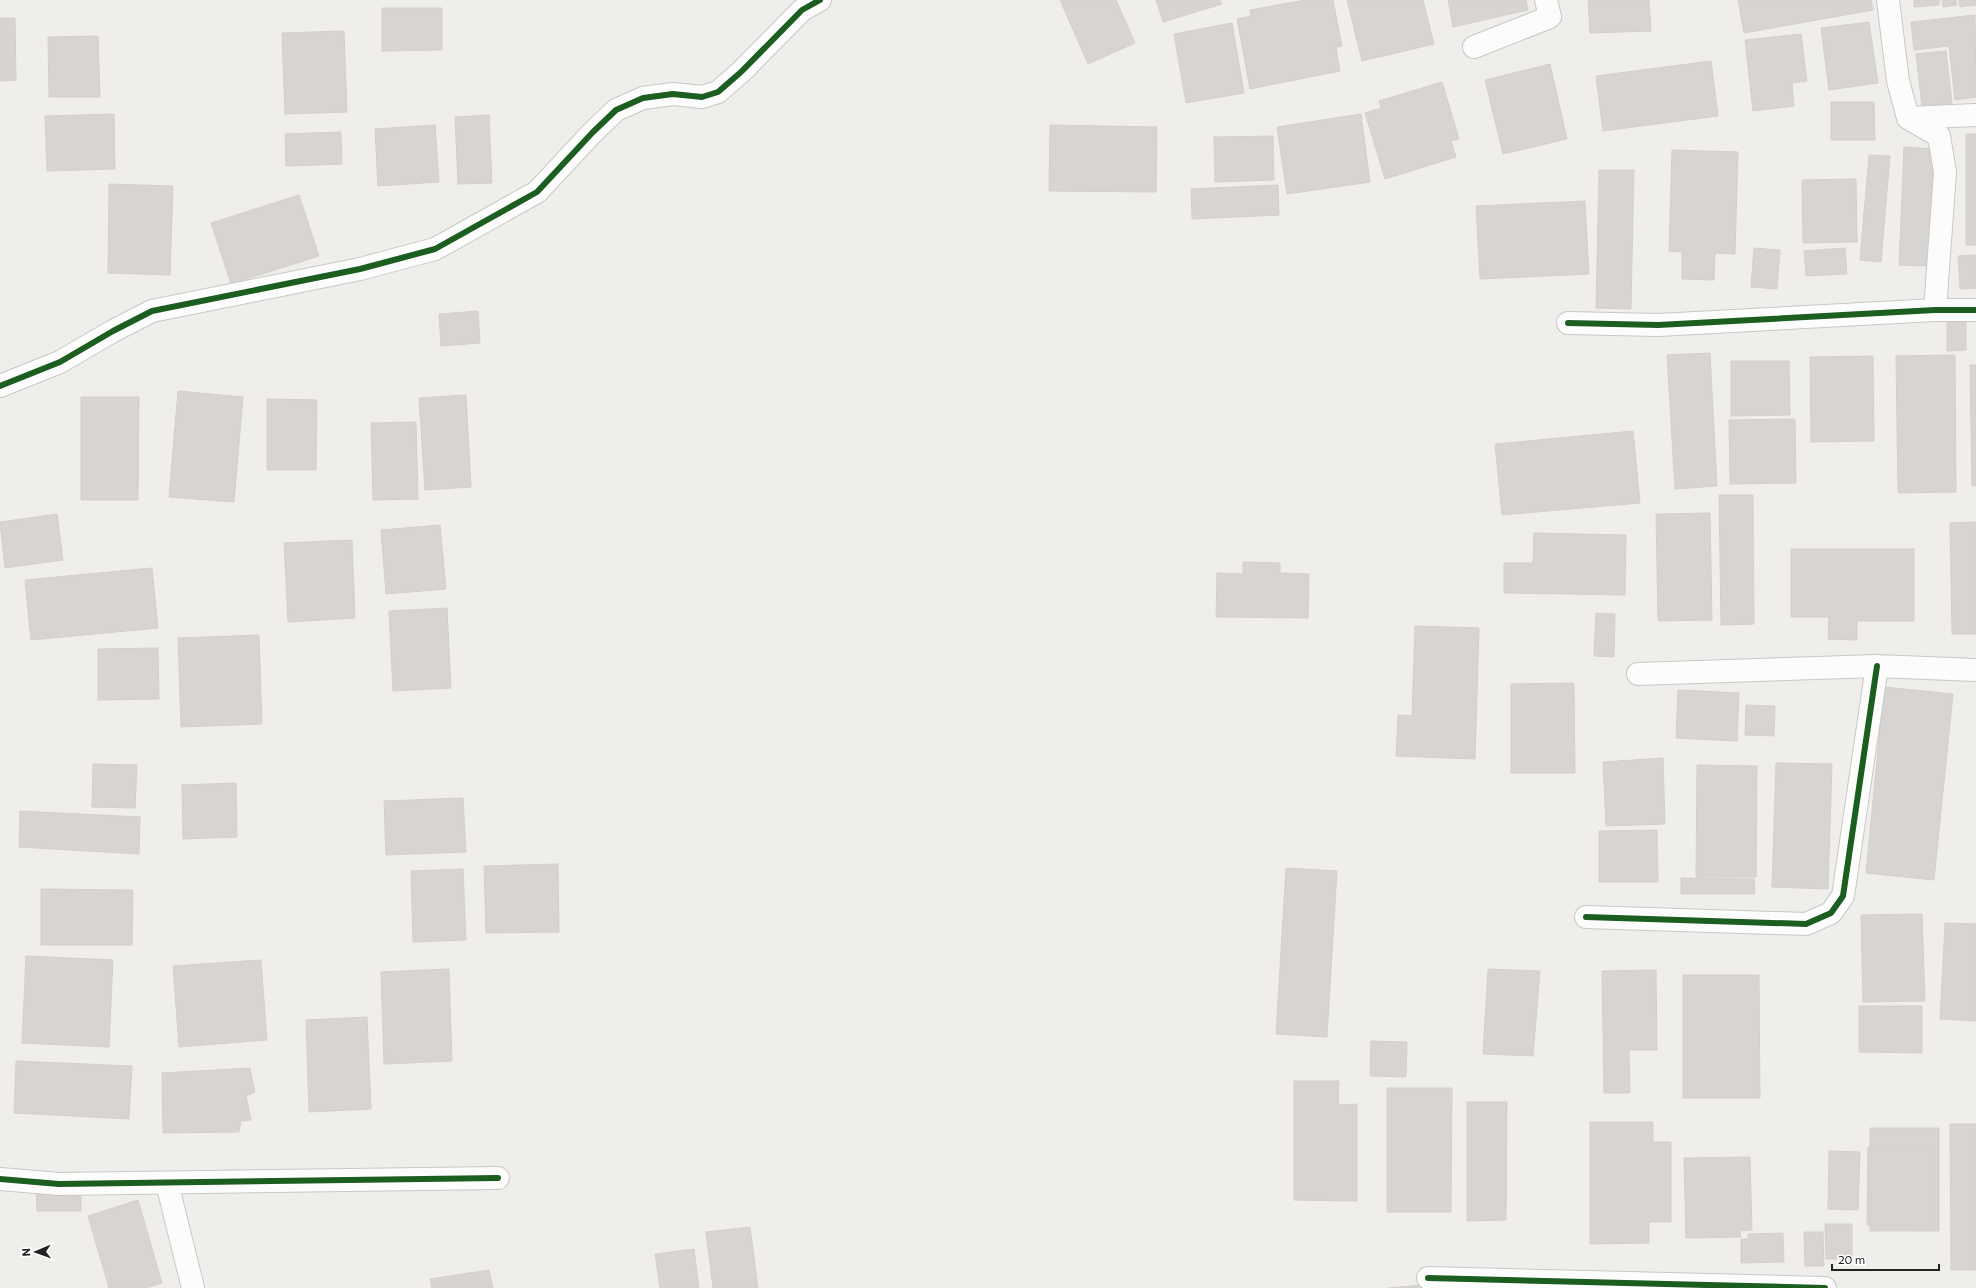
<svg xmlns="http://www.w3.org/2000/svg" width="1976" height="1288" viewBox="0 0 1976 1288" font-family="Commissioner,sans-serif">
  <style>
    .building { fill: #d7d4d2; stroke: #d3d0cc }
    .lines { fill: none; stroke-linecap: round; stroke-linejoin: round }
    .street-casing { stroke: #c9c8c7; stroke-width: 24 }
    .street { stroke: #fdfcfc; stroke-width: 22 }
    .cycleway-casing { stroke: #fff; stroke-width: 8 }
    .cycleway { stroke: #1b5e20; stroke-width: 6 }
  </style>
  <rect width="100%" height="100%" fill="#f0eeeb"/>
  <!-- building -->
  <path class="building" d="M1060,0H1116L1135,43L1088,64Z
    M1156,0H1220L1222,4L1163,22Z
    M1305,0H1333L1342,46L1336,47L1340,71L1250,89L1237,19L1251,16L1250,10Z
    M1347,0H1423L1434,44L1362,61Z
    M1448,0H1526L1528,10L1453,27Z
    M1588,0H1649L1651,31L1590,33Z
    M1738,0H1871L1873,10L1744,33Z
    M1914,0H1939V5L1914,7Z
    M1942,0H1956L1957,5L1943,7Z
    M1959,0H1976V5L1960,7Z
    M382,8H442V50L382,51Z
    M1975,15L1976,97L1955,100L1949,46L1914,50L1911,22Z
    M0,18H15L16,80L0,81Z
    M1869,22L1878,83L1829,90L1821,28Z
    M1232,23L1244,93L1186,103L1174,34Z
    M344,31L347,112L285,114L282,33Z
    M1801,34L1807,81L1792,83L1794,106L1753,111L1745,40Z
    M98,36L100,97H49L48,37Z
    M1946,51L1952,103L1922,107L1916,54Z
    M1711,61L1718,116L1603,131L1596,76Z
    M1550,64L1567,139L1503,154L1485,80Z
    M1442,82L1459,139L1451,141L1456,157L1385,179L1365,113L1381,108L1379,101Z
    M1831,102H1874L1875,140H1831Z
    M114,114L115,169L47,171L45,116Z
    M1361,114L1370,182L1287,194L1277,127Z
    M489,115L492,183L458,184L455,117Z
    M435,125L439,182L378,186L375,129Z
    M1050,125L1157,127L1156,192L1049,191Z
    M341,132L342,164L286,166L285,134Z
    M1966,134H1976V245H1966Z
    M1273,136L1274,180L1215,182L1214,137Z
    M1904,147L1935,149L1929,266L1899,265Z
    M1672,150L1738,152L1735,254L1715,253L1714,280L1682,279V252L1669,251Z
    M1869,155L1890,156L1881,262L1860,260Z
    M1599,170H1634L1631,309L1596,308Z
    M1856,179L1857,242L1803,243L1802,180Z
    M109,184L173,186L170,275L108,273Z
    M1278,185L1279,215L1192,219L1191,189Z
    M299,195L319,256L231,284L211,223Z
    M1585,201L1589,274L1480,279L1476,206Z
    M1754,248L1780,250L1777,289L1751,287Z
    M1845,248L1847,274L1806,276L1804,251Z
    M1976,255V288L1960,289L1958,256Z
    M478,311L480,343L441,346L439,314Z
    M1947,322H1966V350L1947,351Z
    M1710,353L1717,486L1675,489L1667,355Z
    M1955,355L1956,492L1898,493L1896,356Z
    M1873,356L1874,441L1811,442L1810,357Z
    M1731,361H1789L1790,415L1731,416Z
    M1970,365H1976V486H1972Z
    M178,391L243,397L234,502L169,497Z
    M466,395L471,487L425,490L419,398Z
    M81,397H139L138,500H81Z
    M267,399L317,400L316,470H267Z
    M1795,419L1796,483L1730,484L1729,420Z
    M416,422L418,499L373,500L371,423Z
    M1633,431L1640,503L1502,515L1495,444Z
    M1719,495H1753L1754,624L1721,625Z
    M1710,513L1712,620L1658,621L1656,514Z
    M57,514L63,560L5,568L0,522Z
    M1976,522V634H1952L1950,523Z
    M440,525L446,589L386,594L381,530Z
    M1534,533L1626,535L1625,595L1504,593V563H1533Z
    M352,540L355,618L288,622L284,543Z
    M1791,549H1914V621H1857V640L1828,639L1829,617H1791Z
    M1243,562L1280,563V573L1309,574L1308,618L1216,617L1217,573L1243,574Z
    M152,568L158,628L31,640L25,580Z
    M447,608L451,688L393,691L389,611Z
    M1596,613L1615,614L1614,657L1594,656Z
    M1415,626L1479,628L1475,759L1396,756L1398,715L1412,716Z
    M259,635L262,724L181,727L178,638Z
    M158,648L159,699L98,700V649Z
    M1574,683L1575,773H1511V684Z
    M1884,687L1953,694L1934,880L1866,873Z
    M1678,690L1739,693L1737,741L1676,738Z
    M1746,705L1775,706L1774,736L1745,735Z
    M1663,758L1665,824L1606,826L1603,762Z
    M1776,763L1832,764L1828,889L1772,887Z
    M93,764L137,765L135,808L92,807Z
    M1697,765L1757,766L1756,877H1696Z
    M236,783L237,837L183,839L182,785Z
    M463,798L466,852L386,855L384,801Z
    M20,811L140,817L139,854L19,847Z
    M1657,830L1658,882H1599V831Z
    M558,864L559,932L486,933L484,866Z
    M1286,868L1337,871L1327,1037L1276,1034Z
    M463,869L466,940L413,942L411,871Z
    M1681,878L1754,879L1755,894H1681Z
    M41,889L133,890L132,945H41Z
    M1922,914L1925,1001L1863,1002L1861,915Z
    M1945,923L1976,924V1021L1940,1019Z
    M26,956L113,960L109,1047L22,1043Z
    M261,960L267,1040L179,1047L173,966Z
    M449,969L452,1061L384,1064L381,972Z
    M1488,969L1540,971L1533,1056L1483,1054Z
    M1656,970L1657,1050H1629L1630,1093H1604L1602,971Z
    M1683,975H1759L1760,1098H1683Z
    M1859,1006H1922V1053L1859,1052Z
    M367,1017L371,1109L309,1112L306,1020Z
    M1371,1041L1407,1042L1406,1077L1370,1076Z
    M16,1061L132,1066L129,1119L14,1113Z
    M250,1068L255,1092L246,1096L251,1120L241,1121L239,1132L163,1133L162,1073Z
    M1294,1081H1339L1338,1105L1357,1104V1201L1294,1200Z
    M1387,1088H1452L1451,1212H1387Z
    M1467,1102H1507L1506,1220L1467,1221Z
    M1590,1122H1653V1142H1671V1222H1649V1243L1590,1244Z
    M1950,1124H1976V1270H1951Z
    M1870,1128H1939V1231H1870Z
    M1868,1147H1934L1933,1226L1867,1225Z
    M1829,1151L1860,1152L1858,1210L1828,1209Z
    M1750,1157L1752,1230L1740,1231L1741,1237L1686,1238L1684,1158Z
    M36,1187H81V1211H37Z
    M138,1200L162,1283L146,1288H109L88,1216Z
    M1825,1224H1852V1259H1826Z
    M750,1227L758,1288H713L706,1232Z
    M1804,1232H1823L1824,1266H1805Z
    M1783,1233L1784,1262L1741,1263V1239H1748V1234Z
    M694,1249L699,1288H660L655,1254Z
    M489,1270L493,1288H432L430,1279Z
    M1443,1283V1288H1389Z"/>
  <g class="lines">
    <defs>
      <path id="street" d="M1888,0L1898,81L1908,118
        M1474,47L1550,17L1546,0
        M1935,310L1945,172L1939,136L1908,118L1976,115
        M1568,323L1658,325L1935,310H1976
        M0,386L60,362L113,331L152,311L360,269L435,249L537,192L593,132L616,110L643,98L673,94L702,97L718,92L741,72L802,10L820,0
        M1638,674L1877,666L1976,670
        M1586,917L1806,924L1831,913L1843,896L1877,666
        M0,1179L59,1184L498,1178
        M167,1183L193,1288
        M1428,1278L1825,1288"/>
    </defs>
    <!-- street casing -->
    <use href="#street" class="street-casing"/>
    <!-- street -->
    <use href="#street" class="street"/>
    <defs>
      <path id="cycleway" d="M1568,323L1658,325L1935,310H1976
        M0,386L60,362L113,331L152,311L360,269L435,249L537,192L593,132L616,110L643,98L673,94L702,97L718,92L741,72L802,10L820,0
        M1586,917L1806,924L1831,913L1843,896L1877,666
        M0,1179L59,1184L498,1178
        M1428,1278L1825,1288"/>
    </defs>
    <!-- cycleway casing -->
    <use href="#cycleway" class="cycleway-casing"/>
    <!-- cycleway -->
    <use href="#cycleway" class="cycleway"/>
  </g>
  <!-- north arrow -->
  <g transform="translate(36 1252) rotate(268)" stroke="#ffffff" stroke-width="3" paint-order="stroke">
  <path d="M0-3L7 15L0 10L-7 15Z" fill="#222222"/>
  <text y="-6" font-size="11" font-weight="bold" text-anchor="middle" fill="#222222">N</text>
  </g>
  <!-- scale -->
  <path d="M1832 1264v6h107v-6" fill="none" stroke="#222222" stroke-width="2"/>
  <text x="1838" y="1264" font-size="12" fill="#222222" stroke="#ffffff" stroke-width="3" paint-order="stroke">20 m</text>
</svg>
